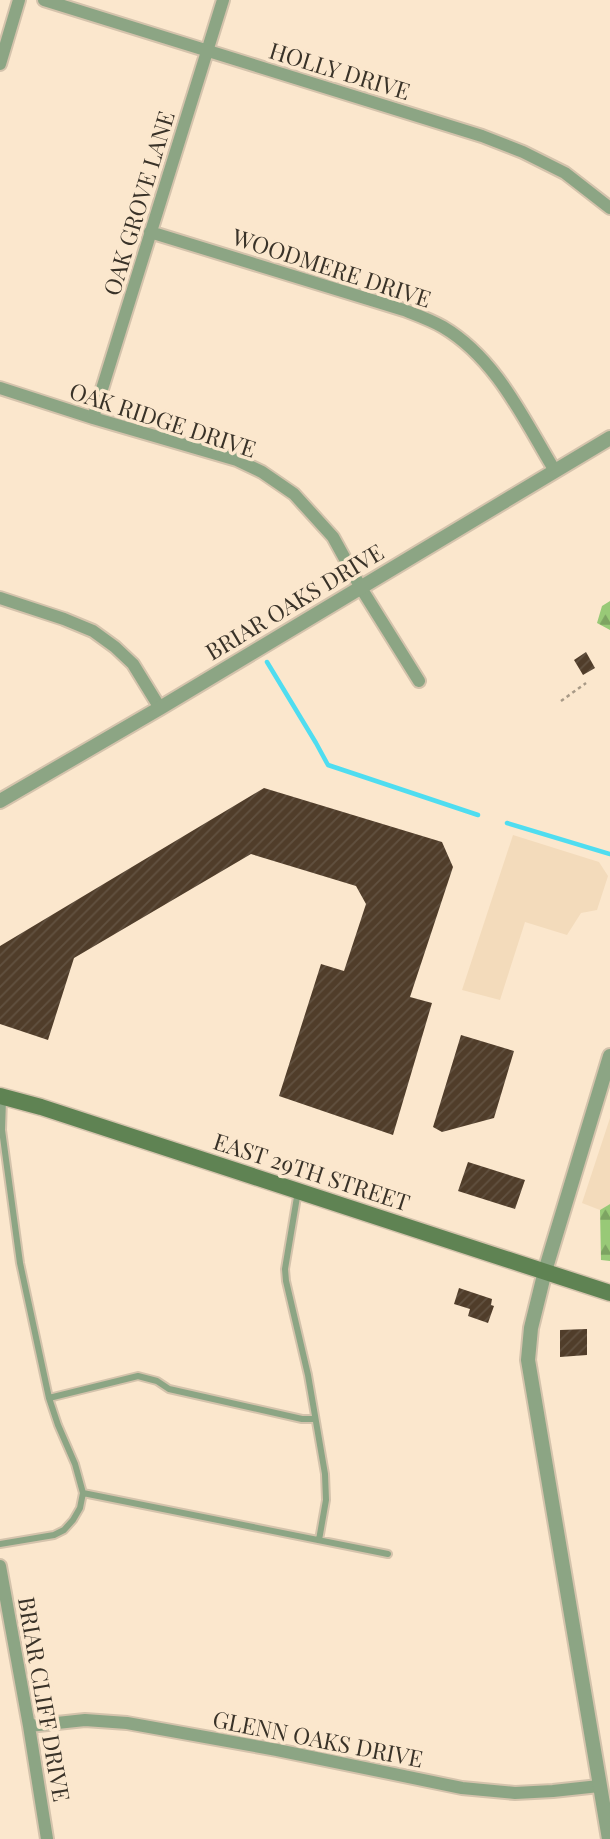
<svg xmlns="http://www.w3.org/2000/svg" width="610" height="1839" viewBox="0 0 610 1839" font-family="'Playfair Display',serif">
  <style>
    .built { fill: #f3dbbb }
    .forest { fill: url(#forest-firs) }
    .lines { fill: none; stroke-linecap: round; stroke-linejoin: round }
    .stream { stroke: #4fddf0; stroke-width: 4.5 }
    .building { fill: url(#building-hatch) }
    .service-casing { stroke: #d4c3ac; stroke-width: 10 }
    .minor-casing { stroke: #d4c3ac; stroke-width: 16 }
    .tertiary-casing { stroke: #d4c3ac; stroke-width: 18 }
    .secondary-casing { stroke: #d4c3ac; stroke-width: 19 }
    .path { stroke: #a89a87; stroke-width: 2.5; stroke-dasharray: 3.5 3.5; stroke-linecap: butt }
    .service { stroke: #8ca584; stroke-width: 6 }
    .minor { stroke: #8ca584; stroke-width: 12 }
    .tertiary { stroke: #8ca584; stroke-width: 14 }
    .secondary { stroke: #5f8353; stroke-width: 16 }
    .labels { text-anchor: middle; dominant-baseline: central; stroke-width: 7; stroke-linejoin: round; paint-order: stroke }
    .street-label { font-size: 23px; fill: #393228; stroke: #fbe7cd }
  </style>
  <defs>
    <pattern id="forest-firs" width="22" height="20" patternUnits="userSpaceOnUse" patternTransform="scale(1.75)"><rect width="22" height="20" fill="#98c977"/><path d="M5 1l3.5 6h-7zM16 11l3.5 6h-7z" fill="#7da462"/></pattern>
    <pattern id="building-hatch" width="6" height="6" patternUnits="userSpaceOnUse" patternTransform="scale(1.75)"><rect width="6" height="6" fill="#503d2a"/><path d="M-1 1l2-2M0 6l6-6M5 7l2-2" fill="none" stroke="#615140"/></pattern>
  </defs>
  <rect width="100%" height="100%" fill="#fbe7cd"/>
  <!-- built -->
  <path class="built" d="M513,835L599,862L608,876L597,910L581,913L567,935L525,922L500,1000L462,990Z
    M610,1118V1204L600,1210L582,1203Z"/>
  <!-- forest -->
  <path class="forest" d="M610,601V630L597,623L602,606Z
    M610,1204V1261L601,1260L600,1210Z"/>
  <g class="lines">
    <!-- stream -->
    <path class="stream" d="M267,662L316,743L328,765L478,815
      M507,823L610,854"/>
  </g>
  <!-- building -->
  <path class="building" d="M586,652L595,668L583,675L574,660Z
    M264,788L442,842L453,867L410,997L432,1003L393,1135L279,1096L321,964L344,971L366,904L356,886L251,854L74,958L48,1040L0,1024V946Z
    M461,1035L514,1051L494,1118L442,1132L433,1127Z
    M468,1162L525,1180L515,1209L458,1191Z
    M459,1288L492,1299L491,1305L494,1306L488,1323L468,1316L470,1309L454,1304Z
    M587,1329V1355L560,1357V1330Z"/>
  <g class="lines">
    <defs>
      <path id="service" d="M298,1191L285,1269L286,1281L308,1375L325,1474L326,1500L319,1540
        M49,1398L138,1376L157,1381L169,1389L302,1419H315
        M83,1493L388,1554
        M0,1544L54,1535L64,1530L73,1520L80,1508L83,1493L75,1464L58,1425L49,1398L20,1263L2,1130L3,1099"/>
      <path id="minor" d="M44,0L482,136L523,152L565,173L610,208
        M0,64L19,0
        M150,232L404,310C417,315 431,320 443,327C497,359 524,420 555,471
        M0,388L93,418L237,460L262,472L294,494L333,537L361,588L419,681
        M93,418L223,0
        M0,598L64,619L93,631L115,647L133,664L160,708
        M0,1566L29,1726L47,1839
        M29,1726L85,1720L127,1723L277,1750L462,1788L515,1793L553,1791L599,1786"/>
      <path id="tertiary" d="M0,801L160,708L610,438
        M609,1839L528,1360L531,1328L545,1271L610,1056"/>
      <path id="secondary" d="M0,1096L41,1107L610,1293"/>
    </defs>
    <!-- service casing -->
    <use href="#service" class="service-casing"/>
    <!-- minor casing -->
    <use href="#minor" class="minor-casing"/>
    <!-- tertiary casing -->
    <use href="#tertiary" class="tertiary-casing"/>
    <!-- secondary casing -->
    <use href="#secondary" class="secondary-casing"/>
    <!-- path -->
    <path class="path" d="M561,701L586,683"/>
    <!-- service -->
    <use href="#service" class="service"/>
    <!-- minor -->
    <use href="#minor" class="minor"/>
    <!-- tertiary -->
    <use href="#tertiary" class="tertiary"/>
    <!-- secondary -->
    <use href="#secondary" class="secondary"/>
  </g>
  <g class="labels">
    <!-- street labels -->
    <g class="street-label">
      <text transform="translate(340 70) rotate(17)">HOLLY DRIVE</text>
      <text transform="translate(138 203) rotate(-73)">OAK GROVE LANE</text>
      <text transform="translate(332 267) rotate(18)">WOODMERE DRIVE</text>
      <text transform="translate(163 419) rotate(18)">OAK RIDGE DRIVE</text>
      <text transform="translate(294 601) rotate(-31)">BRIAR OAKS DRIVE</text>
      <text transform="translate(312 1171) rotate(18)">EAST 29TH STREET</text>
      <text transform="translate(45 1699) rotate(80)">BRIAR CLIFF DRIVE</text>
      <text transform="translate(318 1738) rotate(11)">GLENN OAKS DRIVE</text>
    </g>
  </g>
</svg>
